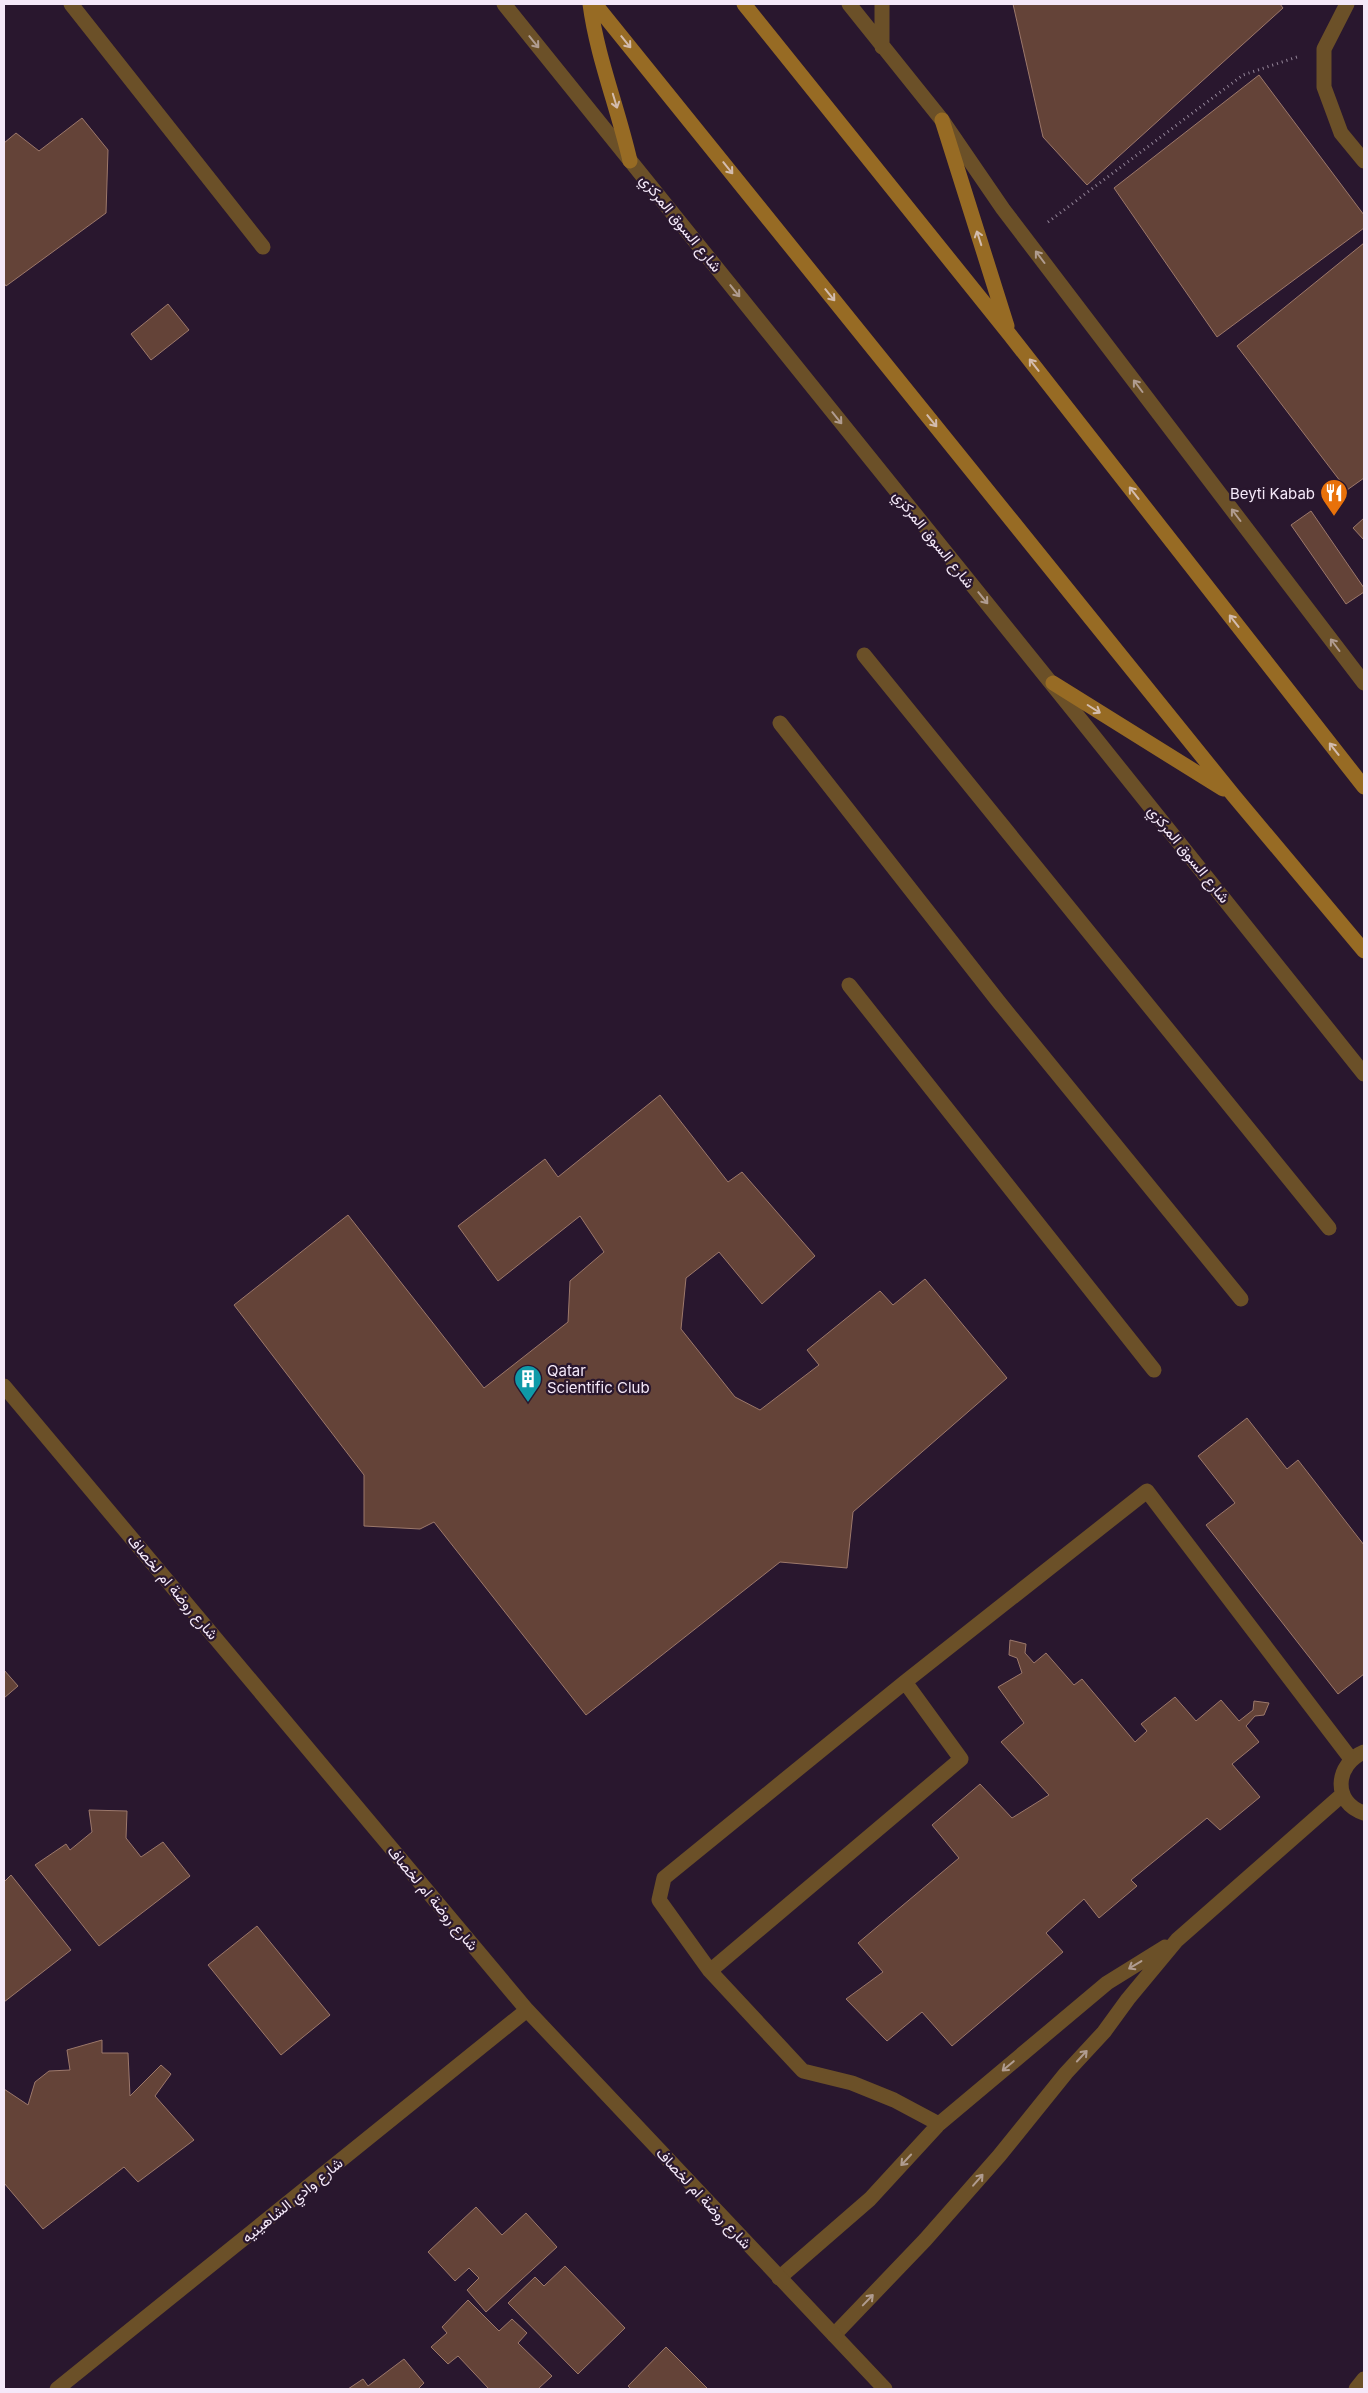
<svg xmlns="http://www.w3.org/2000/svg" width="1368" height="2393" viewBox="0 0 1368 2393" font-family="Inter,Vazirmatn,sans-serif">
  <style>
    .building { fill: #644338; stroke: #9c786b }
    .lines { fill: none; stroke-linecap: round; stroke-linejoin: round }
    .path { stroke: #938598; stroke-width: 3; stroke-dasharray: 1 4; stroke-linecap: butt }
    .service { stroke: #6b5028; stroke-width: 15 }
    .minor { stroke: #6b5028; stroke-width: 15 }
    .secondary { stroke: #976b24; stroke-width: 15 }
    .oneway { stroke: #b09c90 }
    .oneway2 { stroke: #d3bcae }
    .labels { text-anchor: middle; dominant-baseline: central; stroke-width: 4.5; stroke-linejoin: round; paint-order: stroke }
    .street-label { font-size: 15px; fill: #f4e8f8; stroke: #29172e }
    .poi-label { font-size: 15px; fill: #f4e8f8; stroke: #29172e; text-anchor: end }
  </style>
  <rect width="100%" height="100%" fill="#29172e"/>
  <!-- building -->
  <path class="building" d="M1013,4H1280L1283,8L1087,185L1043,137Z
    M1259,75L1364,215V228L1217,337L1114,188Z
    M82,118L108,150L106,213L6,286L4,283V143L16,133L39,151Z
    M1364,243V478L1347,490L1237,346Z
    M168,304L189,330L151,360L131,334Z
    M1311,511L1364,588V592L1346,604L1291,525Z
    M1364,518V540L1353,528Z
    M660,1095L728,1182L742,1172L815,1256L762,1304L719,1252L686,1278L681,1329L735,1397L760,1410L819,1365L807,1350L880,1291L893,1305L925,1279L1007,1378L853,1512L847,1568L780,1562L586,1715L434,1522L420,1529L364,1526V1475L234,1305L348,1215L484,1388L568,1322L570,1281L604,1252L580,1216L498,1281L458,1226L545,1159L558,1177Z
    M1247,1418L1287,1469L1298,1460L1364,1545V1674L1338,1694L1206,1525L1235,1503L1198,1456Z
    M1010,1640L1026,1644L1025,1653L1034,1663L1046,1653L1074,1685L1082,1679L1135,1742L1147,1731L1141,1724L1175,1697L1196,1721L1221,1700L1239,1721L1253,1710L1254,1701L1269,1703L1264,1715L1255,1716L1246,1726L1259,1742L1232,1764L1260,1797L1220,1830L1207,1818L1131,1880L1137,1886L1099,1918L1084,1899L1046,1933L1063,1952L952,2046L922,2012L887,2041L846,1999L883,1972L858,1943L959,1858L932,1825L980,1784L1012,1818L1049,1795L1001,1742L1024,1723L998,1687L1022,1673L1017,1658L1009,1655Z
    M4,1670L18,1686L4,1698Z
    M89,1810L127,1811L126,1838L141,1857L163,1842L190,1876L99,1946L35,1865L66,1844L70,1850L92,1832Z
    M11,1875L71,1950L4,2002V1882Z
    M257,1926L330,2015L281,2055L208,1965Z
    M102,2040V2053H128L130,2096L161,2065L171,2074L155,2096L194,2140L138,2182L124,2167L43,2229L4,2183V2089L28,2105L35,2082L49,2071L70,2070L67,2050Z
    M476,2207L502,2235L526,2213L557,2247L486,2312L467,2290L479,2278L469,2268L455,2281L428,2252Z
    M565,2266L625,2328L578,2374L508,2303L535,2277L544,2286Z
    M468,2300L499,2331L512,2319L527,2333L518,2343L552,2376L538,2389H489L458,2356L448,2364L431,2347L447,2333L442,2327Z
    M666,2347L708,2389H631L628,2386Z
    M404,2359L424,2383L418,2389H348L363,2379L368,2386Z"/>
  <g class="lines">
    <!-- path -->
    <path class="path" d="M1048,222L1243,75L1297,57"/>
    <!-- service -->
    <path class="service" d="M71,4L263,247
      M864,655L1329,1228
      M780,723L998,1001L1241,1299
      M849,985L1154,1370
      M1364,1752C1335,1764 1332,1803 1364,1813
      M710,1971L961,1759L905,1682
      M939,2124L894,2100L852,2083L803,2071L710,1971L659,1900L664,1878L905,1682L1147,1491L1351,1759
      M779,2278L870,2199L939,2124L1107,1983L1165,1947
      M834,2335L925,2240L999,2156L1066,2073L1104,2032L1128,1999L1177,1940L1343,1794"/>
    <!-- minor -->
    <path class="minor" d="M504,4C791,360 1079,716 1364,1074
      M849,4L942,120L1003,209L1364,683
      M1347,4L1324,49V87L1341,133L1364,161
      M882,47V4
      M4,1386L527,2010L885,2389
      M57,2389L527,2010
      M1356,2389L1364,2379"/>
    <!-- secondary -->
    <path class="secondary" d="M590,4C597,57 618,108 630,161
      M595,4L1234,796L1364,951
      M744,4L1010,335L1364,787
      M942,120L1007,326
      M1053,683L1223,789"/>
  </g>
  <!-- one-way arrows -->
  <defs><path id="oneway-shaft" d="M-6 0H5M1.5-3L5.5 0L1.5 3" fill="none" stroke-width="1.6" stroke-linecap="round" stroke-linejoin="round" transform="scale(1.25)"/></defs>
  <g class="oneway">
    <use href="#oneway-shaft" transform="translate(534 42) rotate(51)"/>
    <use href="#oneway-shaft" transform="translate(1040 257) rotate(-127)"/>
    <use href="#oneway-shaft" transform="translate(735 291) rotate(51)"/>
    <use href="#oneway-shaft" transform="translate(1138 386) rotate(-127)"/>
    <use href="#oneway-shaft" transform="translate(837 418) rotate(51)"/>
    <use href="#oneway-shaft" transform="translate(1236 515) rotate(-127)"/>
    <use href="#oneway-shaft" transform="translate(983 598) rotate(51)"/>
    <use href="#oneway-shaft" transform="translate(1335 645) rotate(-127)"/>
    <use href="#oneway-shaft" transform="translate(1135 1965) rotate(149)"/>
    <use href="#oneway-shaft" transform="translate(1082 2056) rotate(-47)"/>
    <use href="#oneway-shaft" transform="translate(1008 2066) rotate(140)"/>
    <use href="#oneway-shaft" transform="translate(906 2160) rotate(133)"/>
    <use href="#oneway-shaft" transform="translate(978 2180) rotate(-49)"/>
    <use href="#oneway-shaft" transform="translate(868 2300) rotate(-46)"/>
  </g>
  <g class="oneway2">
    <use href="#oneway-shaft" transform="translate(626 42) rotate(51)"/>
    <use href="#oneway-shaft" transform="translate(615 101) rotate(73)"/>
    <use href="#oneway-shaft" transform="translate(728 168) rotate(51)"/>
    <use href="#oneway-shaft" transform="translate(979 238) rotate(-108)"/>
    <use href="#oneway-shaft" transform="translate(830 295) rotate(51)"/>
    <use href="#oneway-shaft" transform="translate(1034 365) rotate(-128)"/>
    <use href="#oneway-shaft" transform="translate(932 421) rotate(51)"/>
    <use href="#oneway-shaft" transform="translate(1134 493) rotate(-128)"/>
    <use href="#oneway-shaft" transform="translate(1234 621) rotate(-128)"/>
    <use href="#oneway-shaft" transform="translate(1094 709) rotate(32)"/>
    <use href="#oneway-shaft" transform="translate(1334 749) rotate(-128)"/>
  </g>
  <!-- icons -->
  <defs>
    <symbol id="restaurant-pin" viewBox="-11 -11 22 30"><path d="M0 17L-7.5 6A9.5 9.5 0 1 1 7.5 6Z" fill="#e8710a" stroke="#29172e"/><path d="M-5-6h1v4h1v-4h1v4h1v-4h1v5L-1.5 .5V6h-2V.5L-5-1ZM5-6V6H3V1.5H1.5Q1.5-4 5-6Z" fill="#fff"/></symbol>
    <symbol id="building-pin" viewBox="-11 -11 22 30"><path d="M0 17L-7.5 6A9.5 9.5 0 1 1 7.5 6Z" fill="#0f9aa8" stroke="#29172e"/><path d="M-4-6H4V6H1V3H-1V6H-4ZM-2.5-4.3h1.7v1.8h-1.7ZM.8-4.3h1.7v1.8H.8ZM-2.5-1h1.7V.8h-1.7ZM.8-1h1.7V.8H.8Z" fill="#fff"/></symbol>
  </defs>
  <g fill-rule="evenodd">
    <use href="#restaurant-pin" x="1318" y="477" width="32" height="43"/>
    <use href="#building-pin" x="512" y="1363" width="32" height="43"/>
  </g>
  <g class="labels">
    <!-- street labels -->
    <g class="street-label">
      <text transform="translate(681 223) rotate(51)">شارع السوق المركزي</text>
      <text transform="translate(934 539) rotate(51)">شارع السوق المركزي</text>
      <text transform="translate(1189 854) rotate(51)">شارع السوق المركزي</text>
      <text transform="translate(173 1587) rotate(50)">شارع روضة ام لخصاف</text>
      <text transform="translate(433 1898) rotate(50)">شارع روضة ام لخصاف</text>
      <text transform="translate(704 2198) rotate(47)">شارع روضة ام لخصاف</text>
      <text transform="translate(292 2200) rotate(-39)">شارع وادي الشاهينيه</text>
    </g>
    <!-- poi labels -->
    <g class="poi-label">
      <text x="1315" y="493">Beyti Kabab</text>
      <text x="547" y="1370" text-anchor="start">Qatar<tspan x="547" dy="17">Scientific Club</tspan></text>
    </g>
  </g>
  <!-- border -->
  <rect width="1368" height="2393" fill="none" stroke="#f4e8f8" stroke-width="10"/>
</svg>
